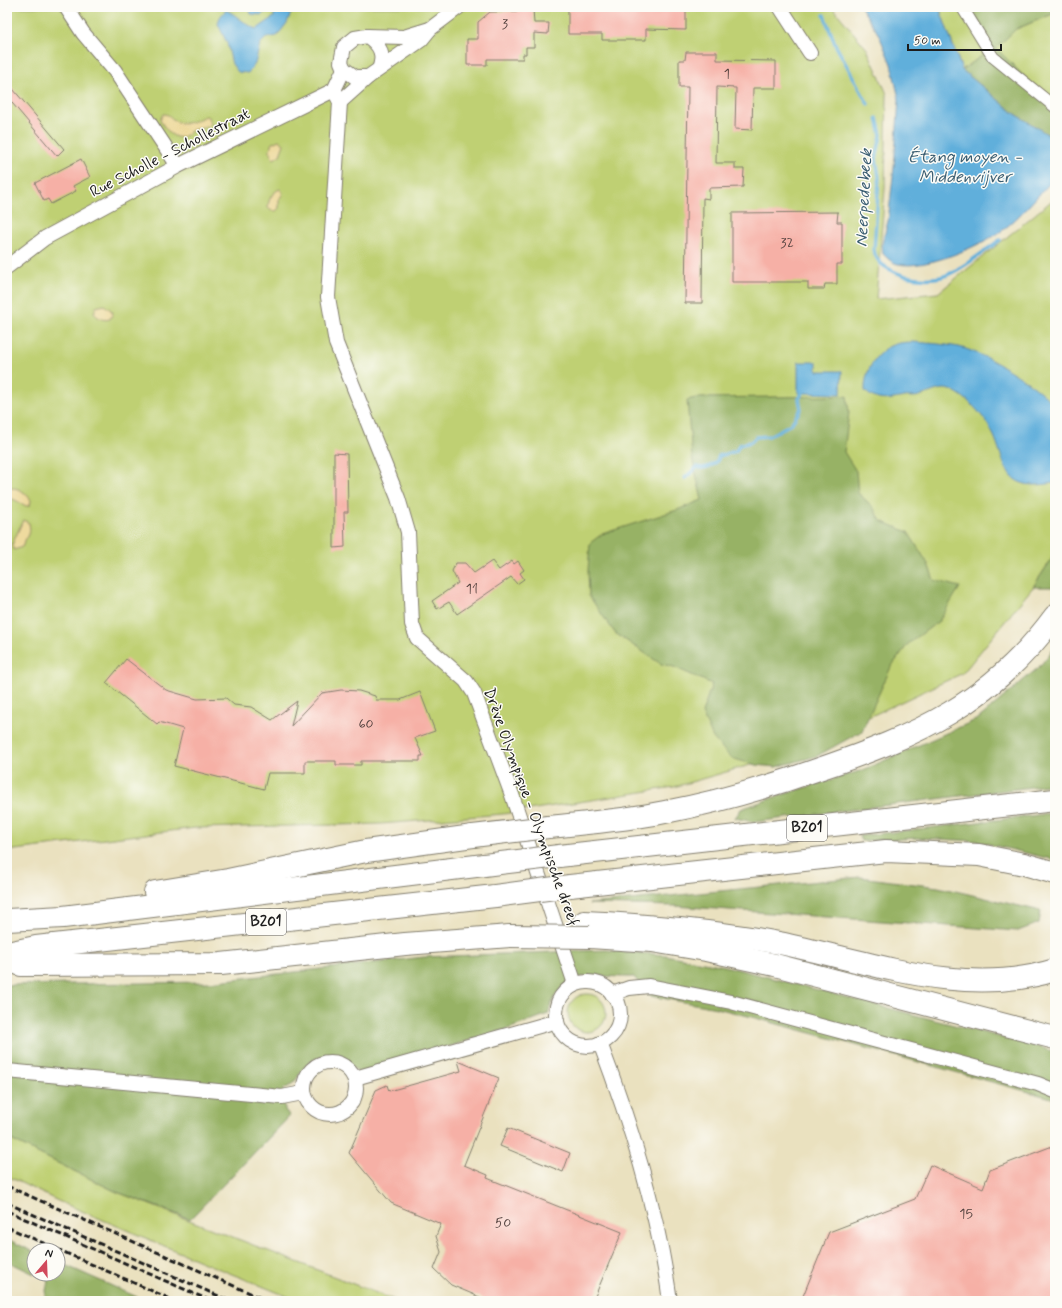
<svg xmlns="http://www.w3.org/2000/svg" width="1062" height="1308" viewBox="0 0 1062 1308" font-family="Mynerve,sans-serif">
  <style>
    .green { fill: #bfd073; stroke: #6e7648 }
    .forest { fill: #97b265; stroke: #5a6740 }
    .sand { fill: #eeda9e; stroke: #857b5d }
    .water { fill: #61afdb; stroke: #3e667c }
    .lines { fill: none; stroke-linecap: round; stroke-linejoin: round }
    .stream { stroke: #61afdb; stroke-width: 3.5 }
    .building { fill: #f6b0a6 }
    .pedestrian-casing { stroke: #837e6e; stroke-width: 13 }
    .minor-casing { stroke: #837e6e; stroke-width: 16 }
    .motorway-casing { stroke: #837e6e; stroke-width: 24 }
    .pedestrian { stroke: #fff; stroke-width: 11 }
    .minor { stroke: #fff; stroke-width: 14 }
    .motorway { stroke: #fff; stroke-width: 22 }
    .rail { stroke: #1c1c1c; stroke-width: 3; stroke-dasharray: 6 3; stroke-linecap: butt }
    .motorway-bridge-casing { stroke: #837e6e; stroke-width: 24; stroke-linecap: butt }
    .motorway-bridge { stroke: #fff; stroke-width: 22 }
    .labels { text-anchor: middle; dominant-baseline: central; stroke-width: 3; stroke-linejoin: round; paint-order: stroke }
    .number-label { font-size: 14px; fill: #52413e }
    .shield { fill: #fdfcf7; stroke: #605f5e; stroke-width: 1 }
    .shield-label { font-size: 15px; font-weight: bold; fill: #1c1c1c }
    .street-label { font-size: 16px; fill: #1c1c1c; stroke: #fdfcf7 }
    .water-label { font-size: 17px; font-style: italic; fill: #3b5e72; stroke: #fdfcf7 }
  </style>
  <rect width="100%" height="100%" fill="#fdfcf7"/>
  <filter id="ink" filterUnits="userSpaceOnUse"><feTurbulence type="fractalNoise" baseFrequency=".025" numOctaves="2"/><feDisplacementMap in="SourceGraphic" scale="8" xChannelSelector="R" yChannelSelector="G"/><feConvolveMatrix kernelMatrix="1 2 1 2 8 2 1 2 1" color-interpolation-filters="sRGB"/></filter>
  <filter id="wash" filterUnits="userSpaceOnUse"><feTurbulence type="fractalNoise" baseFrequency=".012" numOctaves="4" result="noise"/><feDisplacementMap in="SourceGraphic" scale="16" xChannelSelector="R" yChannelSelector="G"/><feGaussianBlur stdDeviation="0.9" result="paint"/><feColorMatrix in="noise" values="0 0 0 0 0 0 0 0 0 0 0 0 0 0 0 0 0 1.4 0 .05"/><feComposite in="paint" operator="in"/></filter>
  <g filter="url(#wash)">
    <rect width="100%" height="100%" fill="#eae1bf"/>
    <g class="green">
      <polygon points="7,7 832,7 867,49 887,94 885,188 876,299 938,293 1055,198 1055,554 1033,587 963,673 792,753 674,787 503,814 381,824 195,828 7,851"/>
      <polygon points="939,7 970,7 985,31 983,55 962,70"/>
      <polygon points="1055,13 1055,102 1028,80 995,47 1016,29"/>
      <circle cx="587" cy="1013" r="19"/>
      <polygon points="7,1138 117,1192 397,1301 299,1301 207,1264 58,1201 7,1176"/>
    </g>
    <g class="forest">
      <polygon points="970,7 1055,7 1055,13 1016,29 996,48 1028,80 1055,102 1055,139 1014,113 962,70 983,55 985,31"/>
      <polygon points="847,396 849,412 844,452 856,471 858,493 873,507 881,521 908,532 928,564 934,580 960,587 939,621 908,644 891,667 862,731 817,756 776,767 756,765 731,758 713,738 702,713 712,684 674,667 661,664 615,633 589,596 588,571 590,543 602,534 677,510 702,500 692,457 687,400 696,398"/>
      <polygon points="1055,554 1055,587 1033,587"/>
      <polygon points="1055,647 1055,784 754,822 735,818 741,809 775,797 863,770 978,719 1039,667"/>
      <polygon points="1055,813 1055,860 976,841 919,838 861,841 859,836"/>
      <polygon points="860,877 938,887 1041,911 1039,923 1018,931 675,906 589,904"/>
      <path d="M 606,950 L 665,955 L 725,966 L 1039,1047 L 1055,1052 L 1055,1099 L 748,1016 L 717,1008 L 650,996 L 634,977 C 592,978 563,964 548,1014 L 508,1029 L 359,1073 C 343,1059 321,1047 304,1068 C 298,1076 294,1086 283,1089 L 285,1110 L 290,1116 L 190,1219 L 117,1192 L 7,1138 L 7,985 L 209,982 L 424,957 Z"/>
      <polygon points="7,1239 34,1252 34,1274 7,1261"/>
      <polygon points="58,1262 146,1301 44,1301 48,1281 35,1274 58,1274"/>
    </g>
    <g class="sand">
      <path d="M 163,114 C 169,114 170,117 174,120 C 184,127 195,121 205,116 L 208,117 L 211,124 C 203,129 201,128 193,130 C 189,132 186,136 182,137 C 173,140 164,127 160,120 Z"/>
      <path d="M 279,140 L 284,144 L 280,155 L 274,159 C 269,155 269,149 272,143 Z"/>
      <path d="M 280,189 L 283,193 L 279,200 L 279,208 L 276,211 L 272,211 L 268,208 C 268,200 272,192 280,189 Z"/>
      <path d="M 104,305 L 111,310 L 113,313 L 110,319 C 103,321 98,318 94,313 L 96,307 Z"/>
      <path d="M 12,488 C 21,488 26,494 31,500 L 30,506 L 26,506 L 13,499 L 7,501 L 7,490 Z"/>
      <polygon points="23,520 29,523 30,530 22,547 14,550 12,545"/>
    </g>
    <g class="water">
      <path d="M 249,7 L 293,8 L 287,23 L 277,36 L 266,38 L 260,44 L 255,64 L 248,73 L 238,72 L 232,64 L 227,43 L 218,24 L 220,17 L 226,10 C 237,15 244,24 257,29 L 274,17 L 274,9 L 270,9 L 261,15 L 251,14 Z"/>
      <path d="M 861,7 L 939,7 L 962,70 L 1014,113 L 1055,139 L 1055,178 C 1040,193 1019,218 1003,230 C 980,246 926,270 898,264 C 892,263 887,258 883,254 L 882,244 L 888,221 L 894,167 L 899,99 L 891,64 L 879,35 Z"/>
      <path d="M 913,342 C 928,343 944,344 959,347 C 985,353 1038,385 1055,406 L 1055,483 C 1044,484 1033,487 1022,483 C 1003,477 1001,449 993,434 C 986,419 972,402 957,393 C 942,384 933,393 919,396 C 914,398 909,396 904,397 C 889,400 877,403 865,391 C 864,376 872,358 885,349 C 893,343 904,342 913,342 Z"/>
      <polygon points="798,362 817,362 817,371 842,371 841,394 798,393"/>
    </g>
    <g class="lines">
      <g class="stream">
        <polyline points="824,15 836,46 868,104"/>
        <path d="M 877,118 L 881,135 L 876,159 L 879,177 L 874,250 C 876,262 883,266 893,271 C 906,278 926,280 941,277 C 956,274 987,249 1000,240"/>
        <path d="M 685,478 L 697,467 C 705,470 717,465 719,456 L 736,451 L 739,445 L 751,442 L 756,437 L 769,436 L 791,424 L 801,409 L 799,399 L 802,393"/>
      </g>
    </g>
    <g id="blocks">
      <g class="building">
        <polygon points="568,7 686,7 686,30 646,29 646,40 602,40 602,34 568,34"/>
        <polygon points="520,9 533,9 534,23 549,23 548,34 534,33 534,47 526,47 526,54 523,54 523,59 487,59 487,65 467,65 467,39 478,39 478,22 490,12 520,11"/>
        <polygon points="686,52 717,52 717,60 776,61 776,88 753,88 752,130 735,129 736,88 717,87 716,163 735,163 735,169 744,169 743,187 709,188 709,199 703,198 702,303 685,303 688,87 679,87 679,60 685,60"/>
        <polygon points="7,82 64,149 57,156 7,97"/>
        <polygon points="81,159 90,177 73,186 76,191 51,204 48,199 44,201 35,183"/>
        <polygon points="838,212 837,222 842,222 842,264 837,264 837,284 825,284 824,289 808,289 808,282 732,282 732,213"/>
        <polygon points="334,453 347,454 348,512 344,512 345,547 334,548"/>
        <polygon points="492,561 499,570 512,561 514,564 518,561 524,570 520,573 524,579 517,584 511,577 457,614 449,602 437,609 432,601 458,583 452,571 456,563 465,563 474,573"/>
        <polygon points="126,659 166,690 197,699 226,698 234,705 251,707 272,720 297,701 291,726 322,693 341,690 359,691 375,696 376,700 400,700 420,692 435,731 415,738 423,756 420,756 420,761 361,761 361,765 336,765 336,761 305,761 305,773 268,773 264,789 174,766 183,729 159,722 157,724 106,683"/>
        <polygon points="458,1061 499,1078 464,1165 488,1175 487,1178 622,1232 593,1301 489,1301 451,1285 434,1269 441,1252 436,1236 441,1224 391,1203 349,1153 376,1090 387,1085 389,1091 461,1071"/>
        <polygon points="508,1128 570,1153 563,1172 500,1146"/>
        <polygon points="1055,1145 1055,1301 801,1301 829,1232 915,1199 930,1165 983,1188 990,1170"/>
      </g>
    </g>
  </g>
  <g filter="url(#ink)">
    <use href="#blocks" fill-opacity="0" stroke="#837e6e" stroke-width="1"/>
    <g class="lines">
      <g class="pedestrian-casing">
        <polyline id="pedestrian" points="962,7 993,57 1055,107"/>
      </g>
      <g class="minor-casing">
        <g id="minor">
          <polyline points="66,7 83,33 115,71 178,166"/>
          <polyline points="780,7 810,53"/>
          <polyline points="367,36 404,37 430,29"/>
          <path d="M 379,69 C 385,54 380,45 367,36 L 355,38 L 344,47 L 341,62 L 344,69 L 355,77 L 368,77 L 421,40 L 430,29 L 459,7"/>
          <polyline points="334,90 340,102 328,297 336,343 398,498 408,532 412,624 417,638 466,681 474,693 512,795 575,984"/>
          <polyline points="340,102 368,77"/>
          <polyline points="7,267 45,238 178,166 334,90 344,69"/>
          <circle cx="588" cy="1014" r="32"/>
          <polyline points="612,994 629,988 649,986 731,1002 1038,1084 1055,1091"/>
          <path d="M 600,1043 C 632,1127 658,1212 670,1301"/>
          <circle cx="330" cy="1088" r="26"/>
          <polyline points="7,1071 282,1097 303,1093"/>
          <polyline points="355,1078 557,1021"/>
        </g>
      </g>
      <g class="motorway-casing">
        <g id="motorway">
          <path d="M 548,827 C 587,823 627,820 665,812 C 717,802 769,787 819,769 C 917,736 991,703 1055,616"/>
          <polyline points="559,856 1055,800"/>
          <polyline points="570,886 886,851 979,855 1024,864 1055,873"/>
          <polyline points="155,892 228,880 366,851 473,836"/>
          <polyline points="7,920 63,917 484,865"/>
          <path d="M 584,922 C 649,925 715,931 779,943 C 869,961 963,999 1055,970"/>
          <polyline points="590,937 652,941 706,950 775,965 1055,1038"/>
          <polyline points="7,953 36,947 495,896"/>
          <polyline points="7,959 21,965 221,964 405,944 510,936"/>
        </g>
      </g>
      <use href="#pedestrian" class="pedestrian"/>
      <use href="#minor" class="minor"/>
      <use href="#motorway" class="motorway"/>
      <g class="rail">
        <polyline points="7,1186 268,1301"/>
        <polyline points="7,1203 230,1301"/>
        <polyline points="7,1211 211,1301"/>
        <polyline points="7,1227 175,1301"/>
      </g>
      <g class="motorway-bridge-casing">
        <g id="motorway-bridge">
          <polyline points="473,836 548,827"/>
          <polyline points="484,865 559,856"/>
          <polyline points="495,896 570,886"/>
          <polyline points="510,936 590,937"/>
        </g>
      </g>
      <use href="#motorway-bridge" class="motorway-bridge"/>
    </g>
  </g>
  <g class="labels">
    <g class="number-label">
      <text x="505" y="24">3</text>
      <text x="727" y="74">1</text>
      <text x="787" y="243">32</text>
      <text x="472" y="589">11</text>
      <text x="366" y="724">60</text>
      <text x="966" y="1214">15</text>
      <text x="503" y="1223">50</text>
    </g>
    <g class="shield">
      <rect x="787" y="815" width="40" height="26" rx="3"/>
      <rect x="246" y="909" width="40" height="26" rx="3"/>
    </g>
    <g class="shield-label">
      <text x="807" y="828">B201</text>
      <text x="266" y="922">B201</text>
    </g>
    <g class="street-label">
      <text transform="translate(170 153) rotate(-27)">Rue Scholle - Schollestraat</text>
      <text transform="translate(531 807) rotate(70)">Drève Olympique - Olympische dreef</text>
    </g>
    <g class="water-label">
      <text x="965" y="157">Étang moyen -<tspan x="965" dy="20">Middenvijver</tspan></text>
      <text transform="translate(864 198) rotate(-87)">Neerpedebeek</text>
    </g>
  </g>
  <rect width="1062" height="1308" fill="none" stroke="#fdfcf7" stroke-width="24"/>
  <g transform="translate(46 1262) rotate(19)"><circle r="19" fill="#fdfcf7" stroke="#a3a29f"/>
  <path d="M0-3L7 15L0 10L-7 15Z" fill="#d1495b"/>
  <text y="-6" font-size="11" font-weight="bold" text-anchor="middle" fill="#1c1c1c">N</text>
  </g>
  <path d="M908 44v6h93v-6" fill="none" stroke="#1c1c1c" stroke-width="2"/>
  <text x="914" y="44" font-size="12" fill="#1c1c1c" stroke="#fdfcf7" stroke-width="3" paint-order="stroke">50 m</text>
</svg>
